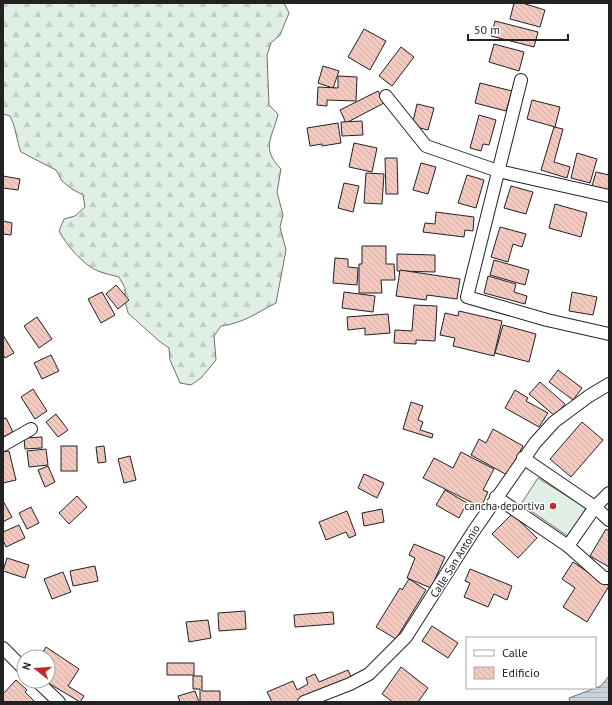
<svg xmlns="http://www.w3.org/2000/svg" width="612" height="705" viewBox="0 0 612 705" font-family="'PT Sans',sans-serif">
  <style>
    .forest { fill: url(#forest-firs); stroke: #6f6f6f }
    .pitch { fill: #e0efe3; stroke: #6f6f6f }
    .water { fill: url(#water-rules); stroke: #6f6f6f }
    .building { fill: url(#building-back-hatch); stroke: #222 }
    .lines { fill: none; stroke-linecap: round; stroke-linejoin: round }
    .minor-casing { stroke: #222; stroke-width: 14 }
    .minor { stroke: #fff; stroke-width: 12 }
    .poi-dot { fill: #c62828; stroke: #fff; stroke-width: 1.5 }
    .labels { text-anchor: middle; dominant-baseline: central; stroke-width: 3; stroke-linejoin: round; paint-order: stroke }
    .poi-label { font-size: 11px; fill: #222; stroke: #fff; text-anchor: end }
    .street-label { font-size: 11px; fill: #222; stroke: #fff }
  </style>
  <defs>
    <pattern id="forest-firs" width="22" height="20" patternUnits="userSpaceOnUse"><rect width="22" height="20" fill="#e0efe3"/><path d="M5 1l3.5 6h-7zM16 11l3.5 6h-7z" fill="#c0cdc2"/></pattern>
    <pattern id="water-rules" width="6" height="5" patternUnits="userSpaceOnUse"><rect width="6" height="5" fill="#c7d3dd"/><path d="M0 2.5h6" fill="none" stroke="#abb5bd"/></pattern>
    <pattern id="building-back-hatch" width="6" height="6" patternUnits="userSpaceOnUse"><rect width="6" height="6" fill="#f3c9c0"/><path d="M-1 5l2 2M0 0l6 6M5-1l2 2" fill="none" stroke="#d0aca5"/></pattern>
  </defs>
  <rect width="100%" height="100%" fill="#fff"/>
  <path class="forest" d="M 3,3 L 284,3 L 289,13 L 280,35 L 271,43 L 267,55 L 269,105 L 278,114 C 273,137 260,148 281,169 L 277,192 L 283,215 L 280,227 L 286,250 L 276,303 C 256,313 244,323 221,326 L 214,336 L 216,360 L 201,378 L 191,385 L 180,383 L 170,360 L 169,348 L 159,341 L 128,313 L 125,301 L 125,288 L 119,277 C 112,275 105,274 98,271 C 83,265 66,244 59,231 L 64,219 L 75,216 L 85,207 L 83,195 L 72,189 L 62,181 L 56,170 L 21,152 C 16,139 16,127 10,116 L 3,114 Z"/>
  <polygon class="pitch" points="538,478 586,508 569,537 521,504"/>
  <polygon class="water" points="609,676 609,702 570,702 569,698 601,686"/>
  <g class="building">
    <polygon points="514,3 522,3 545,10 540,27 510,19"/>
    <polygon points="495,21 538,32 534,47 491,36"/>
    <polygon points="364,29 386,41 370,70 348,57"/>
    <polygon points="494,44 524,52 519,71 489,62"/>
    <polygon points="401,47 414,57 392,86 379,76"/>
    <polygon points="323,66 339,71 333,88 318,83"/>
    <polygon points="338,76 357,77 356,101 327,100 327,106 317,105 318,87 338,88"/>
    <polygon points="480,83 512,91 506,111 475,103"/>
    <polygon points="378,91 384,103 346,123 340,110"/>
    <polygon points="532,100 560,107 555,127 527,119"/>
    <polygon points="417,104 434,108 428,130 412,126"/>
    <polygon points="479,115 496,120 489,145 483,144 481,151 470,148"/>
    <polygon points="362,121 363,135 342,136 341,122"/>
    <polygon points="338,123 341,143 322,146 322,144 310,146 307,128"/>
    <polygon points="554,127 563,129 554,162 570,167 567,178 541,170"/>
    <polygon points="354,143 377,148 372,172 349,167"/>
    <polygon points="577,153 597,159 590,183 571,178"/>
    <polygon points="385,158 397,158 398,194 386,194"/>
    <polygon points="421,163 436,167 428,194 413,190"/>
    <polygon points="596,172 609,175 609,190 592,186"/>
    <polygon points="366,173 384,174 382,204 364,203"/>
    <polygon points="467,175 484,180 476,208 458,203"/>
    <polygon points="3,176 20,179 18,190 3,188"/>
    <polygon points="344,183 359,186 353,212 338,208"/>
    <polygon points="511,186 533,192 526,214 504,208"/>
    <polygon points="555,204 587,213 581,237 549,228"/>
    <polygon points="436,212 474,217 473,231 465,230 464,237 423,232 425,223 435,224"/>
    <polygon points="3,221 12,223 11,235 3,234"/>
    <polygon points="500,227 526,234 522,247 513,244 508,262 491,257"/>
    <polygon points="362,246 386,246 386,264 394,264 395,280 381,280 382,293 359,293 359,264 362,264"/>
    <polygon points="397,254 435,255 435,272 397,271"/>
    <polygon points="335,258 348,259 348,267 358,268 357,285 333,283"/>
    <polygon points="494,260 529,270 525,285 490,275"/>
    <polygon points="400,270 460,279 457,299 427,295 426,300 396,296"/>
    <polygon points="488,276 516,284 514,292 527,296 525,304 484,293"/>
    <polygon points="116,285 129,300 118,309 106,294"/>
    <polygon points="102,292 115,315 101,323 88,299"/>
    <polygon points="344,292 375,296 373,312 342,308"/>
    <polygon points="572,292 597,297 593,315 569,311"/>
    <polygon points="414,305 437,306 435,341 416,340 416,344 394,343 395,330 412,331"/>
    <polygon points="459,311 502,321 494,356 453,346 455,338 440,335 445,313 458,316"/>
    <polygon points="388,314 390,333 365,335 365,328 348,330 347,317"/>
    <polygon points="37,317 52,339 39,348 24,326"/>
    <polygon points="503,325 536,334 529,362 495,353"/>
    <polygon points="3,335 14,353 5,358 3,354"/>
    <polygon points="51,355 59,371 42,379 34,363"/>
    <polygon points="558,370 582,388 573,400 549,382"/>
    <polygon points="540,382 565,404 555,416 529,394"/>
    <polygon points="33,389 47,411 35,419 21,397"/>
    <polygon points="515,390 528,398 526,401 548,413 539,427 505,408"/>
    <polygon points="411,402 423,406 418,420 423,422 420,430 433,434 432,438 403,429"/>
    <polygon points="56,414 68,430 58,437 46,422"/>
    <polygon points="6,418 13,432 3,437 3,419"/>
    <polygon points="582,422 603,440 571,477 550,459"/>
    <polygon points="493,429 523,446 507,475 471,455 479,439 486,443"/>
    <polygon points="42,437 42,448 25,449 24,438"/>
    <rect x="61" y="446" width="16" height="25"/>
    <polygon points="104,446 106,462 98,463 96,447"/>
    <polygon points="46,449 48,465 29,467 27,451"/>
    <polygon points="9,451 16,480 3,483 3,452"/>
    <polygon points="461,452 494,469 483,490 488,492 481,507 423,478 434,458 453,468"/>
    <polygon points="130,456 136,480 124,483 118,459"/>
    <polygon points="48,466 55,482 45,487 38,470"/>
    <polygon points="364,474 384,483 377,498 358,488"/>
    <polygon points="445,490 467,503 459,518 436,505"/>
    <polygon points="77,496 87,507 69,524 59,513"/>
    <polygon points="3,501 12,517 3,522"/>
    <polygon points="31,507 39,523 27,529 19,513"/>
    <polygon points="382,509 384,522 364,526 362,513"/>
    <polygon points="347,511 356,535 349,538 346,532 326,540 319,522"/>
    <polygon points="512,514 537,538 518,558 492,534"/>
    <polygon points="19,525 25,538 6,547 3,540 3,532"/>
    <polygon points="606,529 609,531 609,567 590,556"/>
    <polygon points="414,544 445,557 431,588 407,578 415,558 409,555"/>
    <polygon points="7,558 29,565 25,578 3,571"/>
    <polygon points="573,562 609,586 587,622 563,607 575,588 562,579"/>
    <polygon points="95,566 98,581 73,586 70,571"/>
    <polygon points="470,569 512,586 507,600 494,594 488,607 464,597 470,583 465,581"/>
    <polygon points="63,572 71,592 52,599 44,579"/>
    <polygon points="409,579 426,590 396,639 376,627 400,588 402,590"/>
    <polygon points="245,611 246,629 219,631 218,613"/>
    <polygon points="333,612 334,624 295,627 294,615"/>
    <polygon points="208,620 211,638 189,642 186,622"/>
    <polygon points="432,626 458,643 448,658 422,641"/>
    <polygon points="46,647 79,669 68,686 84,696 80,702 45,681 48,681 48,657 40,657"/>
    <polygon points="167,663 194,663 194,676 202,676 202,691 220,691 220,702 200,702 200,689 193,689 193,675 167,675"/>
    <polygon points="401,667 428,688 418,702 393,702 382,694"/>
    <polygon points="348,670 352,679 299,702 272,702 267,692 293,681 297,690 308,684 306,678 315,674 319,682"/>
    <polygon points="16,680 27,690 25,692 35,702 3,702 3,694"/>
    <polygon points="195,691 199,702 180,702 178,696"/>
  </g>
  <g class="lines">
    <g class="minor-casing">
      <g id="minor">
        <polyline points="521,80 467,297 547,320 609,334"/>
        <polyline points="386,96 426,146 498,171 609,196"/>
        <polyline points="3,445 31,429"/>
        <polyline points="523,458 595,507 609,520"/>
        <polyline points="496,497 568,546 595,507 609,493"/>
        <polyline points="568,546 604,578 609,578"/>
        <polyline points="3,648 24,669"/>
        <polyline points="37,681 59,702"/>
        <polyline points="304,702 350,684 369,674 406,637 473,532 535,443 554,422 589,396 609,384"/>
      </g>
    </g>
    <use href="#minor" class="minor"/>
  </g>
  <circle class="poi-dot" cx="553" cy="506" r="4"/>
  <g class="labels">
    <g class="poi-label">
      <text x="545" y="506">cancha deportiva</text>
    </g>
    <g class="street-label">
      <text transform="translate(455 561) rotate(-58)">Calle San Antonio</text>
    </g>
  </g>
  <rect width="612" height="705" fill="none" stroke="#222222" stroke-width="8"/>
  <rect x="466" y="637" width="130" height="52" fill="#ffffff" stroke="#a7a7a7"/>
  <rect x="474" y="650" width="20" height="6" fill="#ffffff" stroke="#a7a7a7"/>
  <text x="502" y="657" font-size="12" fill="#222222">Calle</text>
  <rect x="474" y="667" width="20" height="12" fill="url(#building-back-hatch)" stroke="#a7a7a7"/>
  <text x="502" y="677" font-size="12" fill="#222222">Edificio</text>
  <g transform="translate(36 669) rotate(287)"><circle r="19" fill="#ffffff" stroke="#a7a7a7"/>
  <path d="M0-3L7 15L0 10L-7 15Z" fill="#c62828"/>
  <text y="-6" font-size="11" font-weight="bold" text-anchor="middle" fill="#222222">N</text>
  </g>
  <path d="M468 34v6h100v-6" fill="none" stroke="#222222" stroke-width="2"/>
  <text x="474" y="34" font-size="12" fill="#222222" stroke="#ffffff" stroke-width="3" paint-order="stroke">50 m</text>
</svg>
